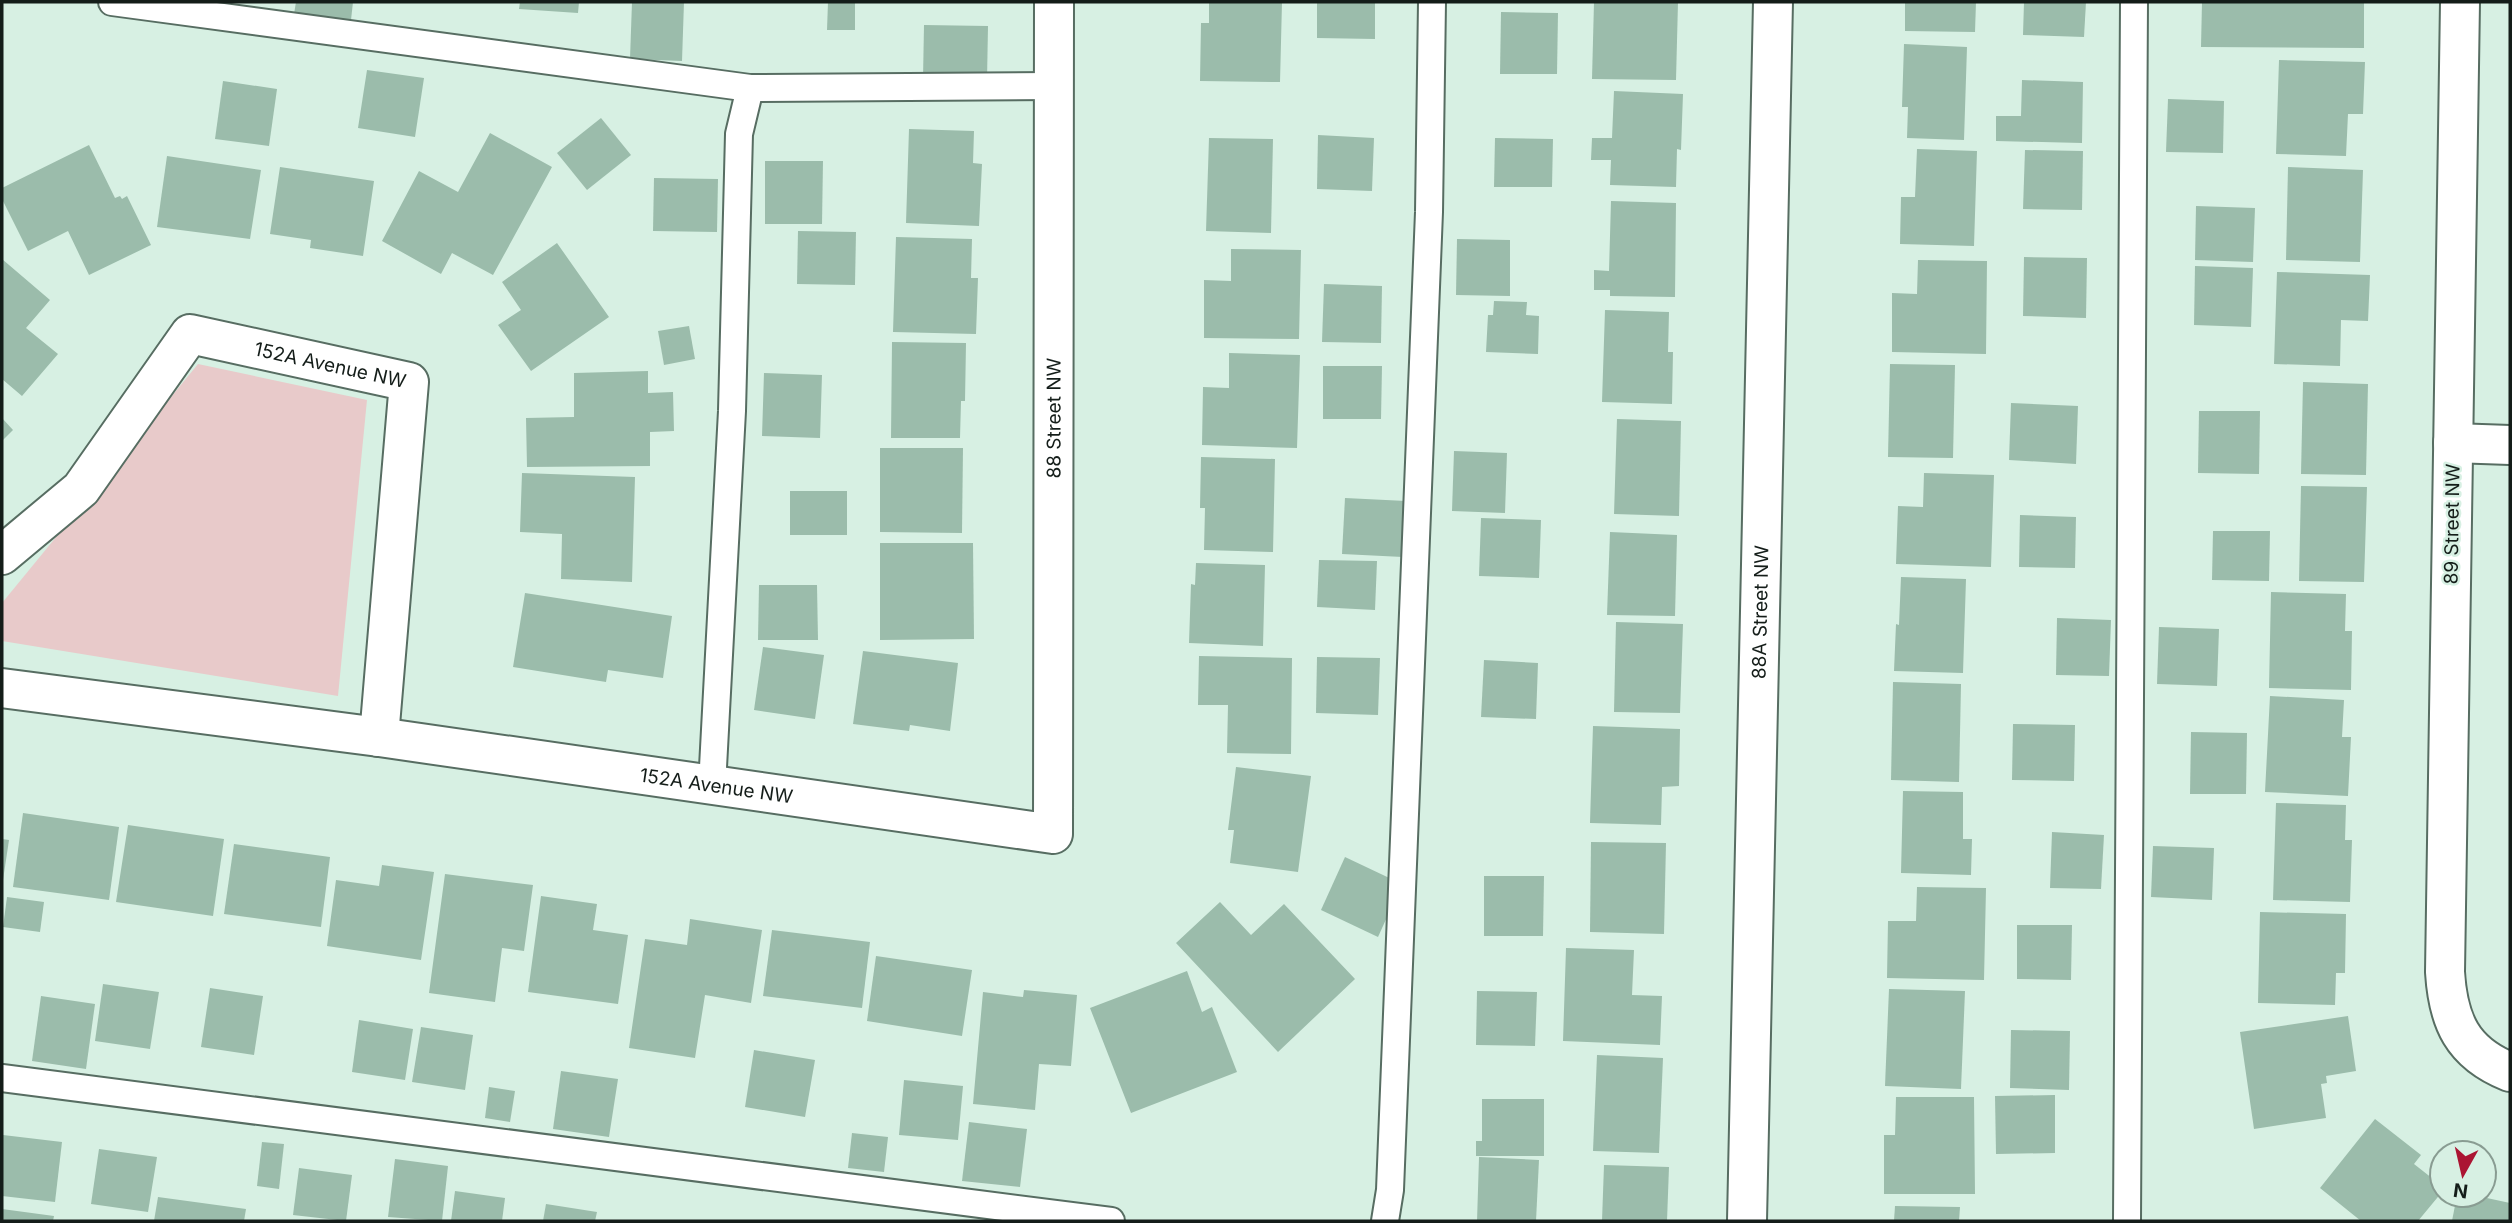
<svg xmlns="http://www.w3.org/2000/svg" width="2512" height="1223" viewBox="0 0 2512 1223" font-family="Inter,sans-serif">
  <style>
    .green { fill: #e8caca }
    .building { fill: #9bbcab }
    .lines { fill: none; stroke-linecap: round; stroke-linejoin: round }
    .service-casing { stroke: #576d62; stroke-width: 30 }
    .minor-casing { stroke: #576d62; stroke-width: 42 }
    .service { stroke: #fff; stroke-width: 26 }
    .minor { stroke: #fff; stroke-width: 38 }
    .labels { text-anchor: middle; dominant-baseline: central; stroke-width: 5; stroke-linejoin: round; paint-order: stroke }
    .street-label { font-size: 19px; fill: #141d19; stroke: #d7f0e3 }
  </style>
  <rect width="100%" height="100%" fill="#d7f0e3"/>
  <polygon class="green" points="198,364 367,400 338,696 2,641 2,603"/>
  <g class="building">
    <polygon points="296,2 353,2 351,20 294,14"/>
    <polygon points="520,2 579,2 578,13 519,9"/>
    <polygon points="632,2 684,2 682,61 630,59"/>
    <polygon points="828,2 855,2 855,30 827,30"/>
    <polygon points="1209,2 1282,2 1280,82 1200,81 1201,23 1209,23"/>
    <polygon points="1317,2 1375,2 1375,39 1317,38"/>
    <polygon points="1594,2 1678,2 1676,80 1592,79"/>
    <polygon points="1905,2 1976,2 1975,32 1905,31"/>
    <polygon points="2024,2 2086,2 2084,37 2023,35"/>
    <polygon points="2202,2 2364,2 2364,48 2201,47"/>
    <polygon points="1501,12 1558,13 1557,74 1500,74"/>
    <polygon points="924,25 988,26 987,80 923,79"/>
    <polygon points="1904,44 1967,47 1964,140 1907,138 1908,107 1902,107"/>
    <polygon points="2279,60 2365,62 2363,114 2348,114 2346,156 2276,154"/>
    <polygon points="367,70 424,78 415,137 358,128"/>
    <polygon points="2022,80 2083,82 2082,143 1996,141 1996,116 2021,116"/>
    <polygon points="223,81 277,89 269,146 215,139"/>
    <polygon points="1614,91 1683,94 1681,150 1677,149 1676,187 1610,185 1611,160 1591,160 1592,138 1612,138"/>
    <polygon points="2168,99 2224,101 2223,153 2166,152"/>
    <polygon points="601,118 631,155 587,190 557,153"/>
    <polygon points="909,129 974,131 973,163 982,164 979,226 906,223"/>
    <polygon points="490,133 552,167 493,275 452,253 441,274 382,241 419,171 458,192"/>
    <polygon points="1318,135 1374,138 1372,191 1317,189"/>
    <polygon points="1209,138 1273,139 1271,233 1206,231"/>
    <polygon points="1495,138 1553,139 1552,187 1494,187"/>
    <polygon points="89,145 115,198 120,196 122,199 127,196 151,245 89,275 68,231 28,251 2,199 2,188"/>
    <polygon points="1917,149 1977,151 1974,246 1900,244 1901,197 1915,197"/>
    <polygon points="2025,150 2083,151 2082,210 2023,209"/>
    <polygon points="167,156 261,170 250,239 157,227"/>
    <polygon points="765,161 823,161 822,224 765,224"/>
    <polygon points="280,167 374,181 363,256 310,248 311,240 270,234"/>
    <polygon points="2288,167 2363,170 2360,262 2286,260"/>
    <polygon points="654,178 718,179 717,232 653,231"/>
    <polygon points="1611,201 1676,203 1675,297 1610,296 1610,290 1594,290 1594,270 1609,271"/>
    <polygon points="2196,206 2255,208 2253,262 2195,260"/>
    <polygon points="798,231 856,232 855,285 797,284"/>
    <polygon points="896,237 972,239 971,278 978,278 976,334 893,332"/>
    <polygon points="1457,239 1510,240 1510,296 1456,295"/>
    <polygon points="557,243 609,317 531,371 498,325 521,310 502,282"/>
    <polygon points="1231,249 1301,250 1299,339 1204,338 1204,280 1231,281"/>
    <polygon points="2024,257 2087,258 2086,318 2023,316"/>
    <polygon points="2,259 50,300 26,328 58,354 22,396 2,379"/>
    <polygon points="1918,260 1987,261 1986,354 1892,352 1892,293 1917,294"/>
    <polygon points="2195,266 2253,268 2251,327 2194,325"/>
    <polygon points="2277,272 2370,275 2368,321 2341,320 2340,366 2274,364"/>
    <polygon points="1324,284 1382,286 1381,343 1322,342"/>
    <polygon points="1494,301 1527,302 1526,315 1539,316 1538,354 1486,352 1488,315 1493,315"/>
    <polygon points="1605,310 1669,312 1668,352 1673,352 1672,404 1602,402"/>
    <polygon points="689,326 695,359 664,365 658,331"/>
    <polygon points="892,342 966,343 965,401 961,401 960,438 891,438"/>
    <polygon points="1229,353 1300,355 1297,448 1202,445 1203,387 1229,388"/>
    <polygon points="1890,364 1955,365 1953,458 1888,457"/>
    <polygon points="1323,366 1382,366 1381,419 1323,419"/>
    <polygon points="648,371 648,393 673,392 674,431 650,432 650,466 527,467 526,418 574,417 574,373"/>
    <polygon points="764,373 822,375 820,438 762,436"/>
    <polygon points="2303,382 2368,384 2366,475 2301,474"/>
    <polygon points="2011,403 2078,406 2076,464 2009,460"/>
    <polygon points="2199,411 2260,411 2259,474 2198,473"/>
    <polygon points="2,418 13,430 2,441"/>
    <polygon points="1617,419 1681,421 1679,516 1614,514"/>
    <polygon points="880,448 963,448 962,533 880,532"/>
    <polygon points="1454,451 1507,453 1505,513 1452,511"/>
    <polygon points="1201,457 1275,459 1273,552 1204,550 1205,508 1200,508"/>
    <polygon points="522,473 635,477 632,582 561,579 562,534 520,532"/>
    <polygon points="1924,473 1994,475 1991,567 1896,564 1898,506 1923,507"/>
    <polygon points="2301,486 2367,487 2364,582 2299,581"/>
    <rect x="790" y="491" width="57" height="44"/>
    <polygon points="1345,498 1406,501 1403,557 1342,554"/>
    <polygon points="2020,515 2076,517 2075,568 2019,567"/>
    <polygon points="1481,518 1541,520 1539,578 1479,576"/>
    <polygon points="2213,531 2270,531 2269,581 2212,580"/>
    <polygon points="1610,532 1677,535 1675,616 1607,615"/>
    <polygon points="880,543 973,543 974,639 880,640"/>
    <polygon points="1319,560 1377,561 1375,610 1317,607"/>
    <polygon points="1196,563 1265,565 1263,646 1189,643 1191,584 1195,585"/>
    <polygon points="1901,577 1966,579 1963,673 1894,671 1896,624 1899,625"/>
    <polygon points="759,585 817,585 818,640 758,640"/>
    <polygon points="2271,592 2346,594 2345,631 2352,631 2351,690 2269,688"/>
    <polygon points="525,593 672,616 663,678 608,670 606,682 513,667"/>
    <polygon points="2057,618 2111,620 2109,676 2056,675"/>
    <polygon points="1616,622 1683,624 1680,713 1614,712"/>
    <polygon points="2159,627 2219,629 2217,686 2157,684"/>
    <polygon points="763,647 824,655 815,719 754,710"/>
    <polygon points="863,651 958,663 950,731 910,725 909,731 853,724"/>
    <polygon points="1199,656 1292,658 1291,754 1227,753 1228,705 1198,705"/>
    <polygon points="1317,657 1380,658 1378,715 1316,713"/>
    <polygon points="1484,660 1538,663 1536,719 1481,717"/>
    <polygon points="1893,682 1961,684 1959,782 1891,780"/>
    <polygon points="2270,696 2344,700 2342,737 2351,737 2348,796 2265,792"/>
    <polygon points="2013,724 2075,725 2074,781 2012,780"/>
    <polygon points="1593,726 1680,729 1679,786 1662,787 1661,825 1590,823"/>
    <polygon points="2191,732 2247,733 2246,794 2190,794"/>
    <polygon points="1236,767 1311,776 1298,872 1230,863 1234,830 1228,830"/>
    <polygon points="1903,791 1963,792 1963,839 1972,839 1971,875 1901,873"/>
    <polygon points="2276,803 2346,805 2345,840 2352,840 2350,902 2273,900"/>
    <polygon points="23,813 119,827 109,900 13,887"/>
    <polygon points="128,825 224,839 213,916 116,902"/>
    <polygon points="2052,832 2104,835 2101,889 2050,888"/>
    <polygon points="2,839 9,840 3,880 2,880"/>
    <polygon points="1591,842 1666,843 1664,934 1590,932"/>
    <polygon points="234,844 330,857 321,927 224,914"/>
    <polygon points="2153,846 2214,848 2212,900 2151,897"/>
    <polygon points="1345,857 1402,884 1378,937 1321,910"/>
    <polygon points="382,865 434,872 421,960 327,946 336,880 379,886"/>
    <polygon points="445,874 533,885 524,951 502,948 495,1002 429,993"/>
    <polygon points="1484,876 1544,876 1543,936 1484,936"/>
    <polygon points="1917,887 1986,888 1984,980 1887,978 1888,921 1916,921"/>
    <polygon points="541,896 597,904 593,930 628,935 618,1004 528,992"/>
    <polygon points="7,897 44,902 40,932 3,927"/>
    <polygon points="1220,902 1251,935 1284,904 1355,979 1278,1052 1176,943"/>
    <polygon points="2260,912 2346,914 2345,973 2336,973 2335,1005 2258,1003"/>
    <polygon points="690,919 762,930 751,1003 705,995 695,1058 629,1048 645,939 687,945"/>
    <polygon points="2017,925 2072,925 2071,980 2017,979"/>
    <polygon points="772,930 870,942 862,1008 763,996"/>
    <polygon points="1566,948 1634,950 1632,995 1662,996 1660,1045 1563,1041"/>
    <polygon points="876,956 972,970 962,1036 867,1021"/>
    <polygon points="1187,971 1202,1012 1212,1007 1237,1072 1131,1113 1090,1008"/>
    <polygon points="103,984 159,992 150,1049 95,1041"/>
    <polygon points="210,988 263,996 254,1055 201,1047"/>
    <polygon points="1889,989 1965,991 1961,1089 1885,1086"/>
    <polygon points="1024,990 1077,995 1071,1066 1039,1064 1035,1110 973,1104 983,992 1023,997"/>
    <polygon points="1477,991 1537,992 1535,1046 1476,1045"/>
    <polygon points="41,996 95,1004 86,1069 32,1061"/>
    <polygon points="2348,1016 2356,1071 2326,1076 2327,1083 2321,1084 2326,1118 2254,1129 2240,1032"/>
    <polygon points="359,1020 413,1029 405,1080 352,1072"/>
    <polygon points="421,1027 473,1035 465,1090 412,1082"/>
    <polygon points="2011,1030 2070,1031 2069,1090 2010,1088"/>
    <polygon points="754,1050 815,1060 805,1117 745,1107"/>
    <polygon points="1597,1055 1663,1058 1659,1153 1593,1151"/>
    <polygon points="561,1071 618,1079 609,1137 553,1129"/>
    <polygon points="904,1080 963,1086 958,1140 899,1135"/>
    <polygon points="489,1087 515,1091 510,1122 485,1118"/>
    <polygon points="2055,1095 2055,1153 1996,1154 1995,1096"/>
    <polygon points="1896,1097 1974,1097 1975,1194 1884,1194 1884,1135 1895,1135"/>
    <polygon points="1482,1099 1544,1099 1544,1156 1476,1156 1476,1141 1482,1141"/>
    <polygon points="2375,1119 2421,1155 2414,1164 2442,1186 2442,1192 2418,1221 2361,1221 2320,1188"/>
    <polygon points="969,1122 1027,1129 1020,1187 962,1181"/>
    <polygon points="852,1133 888,1137 884,1172 848,1168"/>
    <polygon points="3,1135 62,1142 55,1202 2,1196"/>
    <polygon points="262,1142 284,1144 279,1189 257,1186"/>
    <polygon points="99,1149 157,1157 148,1212 91,1204"/>
    <polygon points="1479,1157 1539,1160 1536,1221 1477,1221"/>
    <polygon points="395,1159 448,1166 442,1221 388,1217"/>
    <polygon points="1604,1165 1669,1167 1667,1221 1602,1221"/>
    <polygon points="299,1168 352,1175 346,1221 293,1215"/>
    <polygon points="455,1191 505,1198 502,1221 451,1221"/>
    <polygon points="2457,1195 2473,1195 2510,1203 2510,1221 2452,1221"/>
    <polygon points="158,1197 246,1209 244,1221 154,1221"/>
    <polygon points="546,1204 597,1212 595,1221 543,1221"/>
    <polygon points="1895,1206 1960,1207 1959,1221 1894,1221"/>
    <polygon points="2,1209 54,1216 53,1221 2,1221"/>
  </g>
  <g class="lines">
    <g class="service-casing">
      <g id="service">
        <polyline points="112,2 750,88 1053,86"/>
        <polyline points="712,786 732,411 739,134 750,88"/>
        <polyline points="2,1078 1111,1221"/>
        <polyline points="1385,1221 1390,1190 1429,212 1432,2"/>
        <polyline points="2127,1221 2134,2"/>
      </g>
    </g>
    <g class="minor-casing">
      <g id="minor">
        <path d="M 2460,2 L 2445,972 C 2448,1021 2462,1053 2510,1072"/>
        <polyline points="2453,443 2510,445"/>
        <path id="s1" d="M 2,555 L 81,489 L 190,334 L 409,382 L 379,737"/>
        <path id="s2" d="M 2,688 L 379,737 L 1053,834 L 1054,2"/>
        <path id="s3" d="M 1747,1221 L 1773,2"/>
      </g>
    </g>
    <use href="#service" class="service"/>
    <use href="#minor" class="minor"/>
  </g>
  <g class="labels">
    <g class="street-label">
      <text stroke="none"><textPath href="#s1" startOffset="436">152A Avenue NW</textPath></text>
      <text stroke="none"><textPath href="#s2" startOffset="1477">88 Street NW</textPath></text>
      <text transform="translate(2452 524) rotate(-89)">89 Street NW</text>
      <text stroke="none"><textPath href="#s3" startOffset="609">88A Street NW</textPath></text>
      <text stroke="none"><textPath href="#s2" startOffset="721">152A Avenue NW</textPath></text>
    </g>
  </g>
  <rect width="2512" height="1223" fill="none" stroke="#141d19" stroke-width="7"/>
  <g transform="translate(2463 1174) rotate(188)"><circle r="33" fill="#d7f0e3" stroke="#899c92" stroke-width="2"/>
  <path d="M0-5L12 26L0 18L-12 26Z" fill="#ab1432"/>
  <text y="-10" font-size="19" font-weight="bold" text-anchor="middle" fill="#141d19">N</text>
  </g>
</svg>
